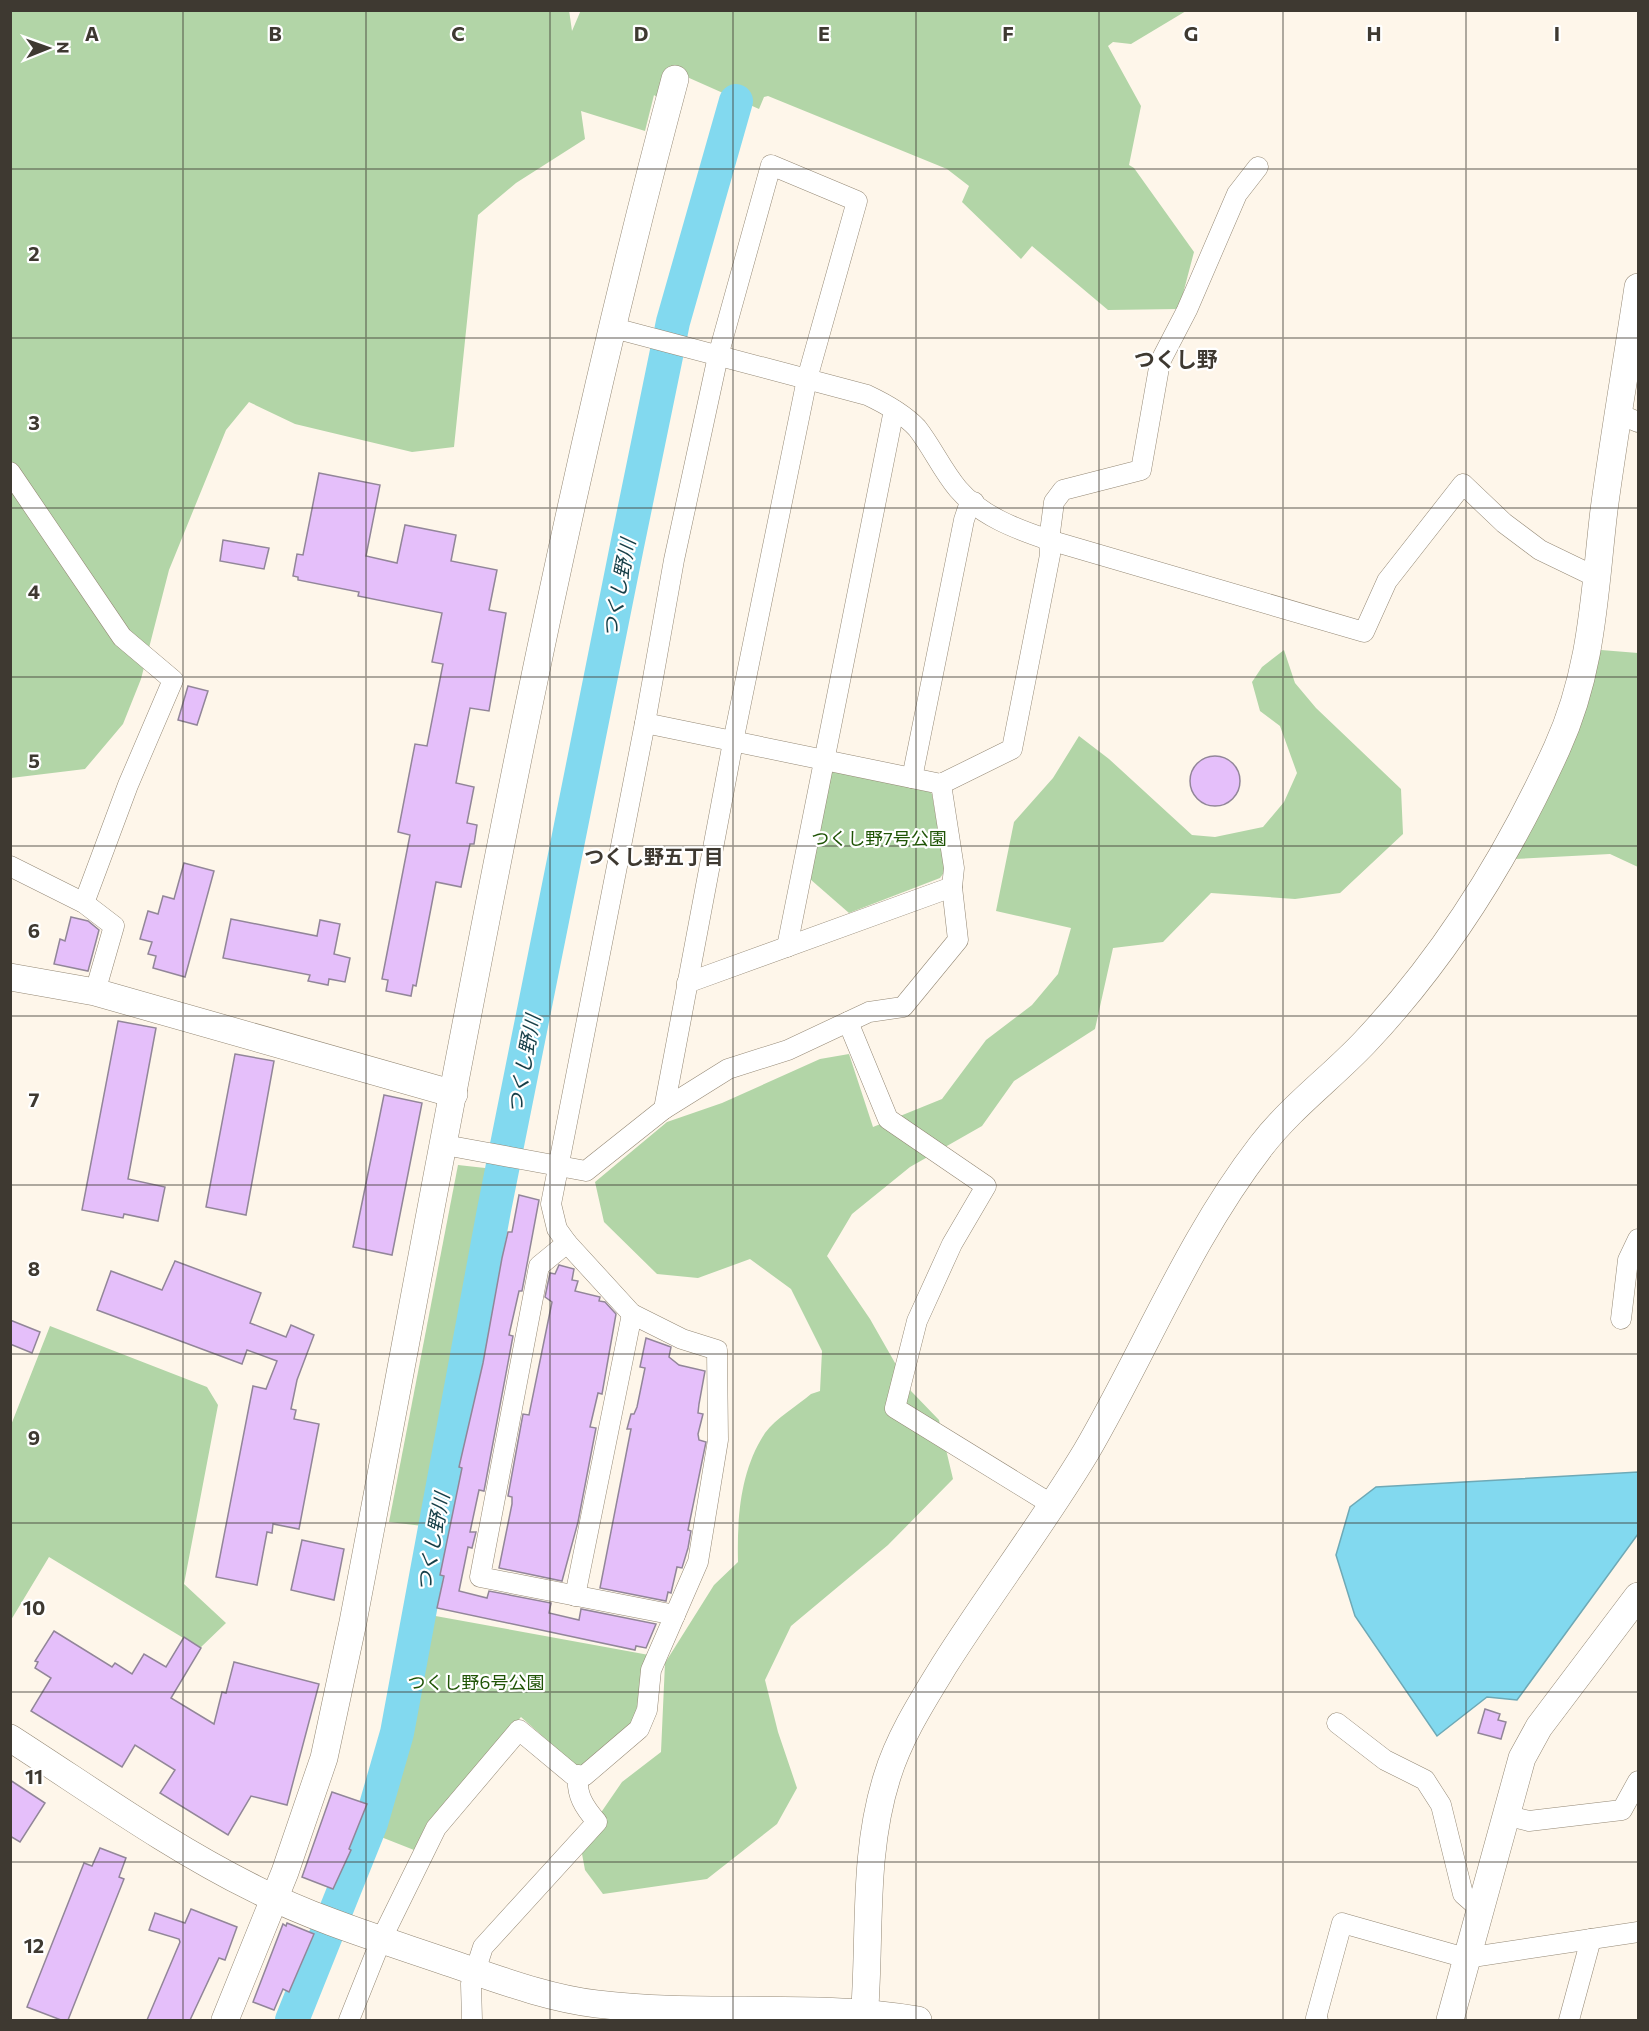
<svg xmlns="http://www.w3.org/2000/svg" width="1649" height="2031" viewBox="0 0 1649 2031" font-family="Commissioner,'Noto Sans JP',sans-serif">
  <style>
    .green { fill: #b2d5a7 }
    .water { fill: #82d9ef; stroke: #6ea9b6; stroke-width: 1.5 }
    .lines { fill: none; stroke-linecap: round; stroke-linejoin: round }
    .river { stroke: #82d9ef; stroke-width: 34 }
    .building { fill: #e5bffa; stroke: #928699; stroke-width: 1.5 }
    .street-casing { stroke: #948875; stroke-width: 21 }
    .secondary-casing { stroke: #948875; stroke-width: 28 }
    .street { stroke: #fff; stroke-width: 20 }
    .secondary { stroke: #fff; stroke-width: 27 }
    .grid { fill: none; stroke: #3e3931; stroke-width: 1.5; stroke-opacity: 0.55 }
    .labels { text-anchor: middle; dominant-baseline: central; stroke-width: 4.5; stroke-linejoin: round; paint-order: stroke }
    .park-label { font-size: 18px; fill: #1f5406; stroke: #fff }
    .water-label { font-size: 20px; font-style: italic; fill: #153e47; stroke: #fff }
    .neighbourhood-label { font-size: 20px; font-weight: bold; fill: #3e3931; stroke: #fff }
    .quarter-label { font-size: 21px; font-weight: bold; fill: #3e3931; stroke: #fff }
    .grid-label { font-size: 20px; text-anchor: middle; font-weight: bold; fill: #3e3931; stroke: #fff; stroke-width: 4.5; stroke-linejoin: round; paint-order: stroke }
  </style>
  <rect width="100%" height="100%" fill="#fef6ea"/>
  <g class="green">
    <polygon points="569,10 572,31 581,10 1186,11 1131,44 1113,42 1108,46 1141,106 1129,165 1134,168 1194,252 1179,309 1108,310 1032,246 1021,259 962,202 969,186 947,169 768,96 764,97 759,109 669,69 660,100 654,95 645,131 581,111 585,139 516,183 478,215 454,447 412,452 295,424 249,402 226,430 169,570 141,679 123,724 85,769 11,778 10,11"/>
    <path d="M 1284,650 L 1295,683 L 1316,708 L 1401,789 L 1403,834 L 1340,893 L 1295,899 L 1211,893 L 1163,942 L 1113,948 L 1095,1029 L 1014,1081 L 982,1126 L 910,1167 L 852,1214 L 827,1256 L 870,1319 L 911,1391 L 939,1420 L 953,1479 L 888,1545 L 791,1626 L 765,1680 L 778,1732 L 797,1788 L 777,1824 L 707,1879 L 603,1894 L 585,1870 L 580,1843 L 622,1782 L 661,1752 L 665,1663 L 714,1585 L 738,1562 C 737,1518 740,1471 765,1433 C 776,1418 797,1406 811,1394 L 820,1391 L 822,1351 L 791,1289 L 750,1259 L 698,1278 L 657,1274 L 604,1222 L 595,1182 L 667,1122 L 722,1103 L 820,1059 L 849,1054 L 873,1127 L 942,1099 L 986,1040 L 1032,1005 L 1058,974 L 1071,928 L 996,911 L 1014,822 L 1053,778 L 1079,736 L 1109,759 L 1192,835 L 1215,837 L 1263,827 L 1284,802 L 1297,773 L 1280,726 L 1260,711 L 1252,682 L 1262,667 Z"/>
    <polygon points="1601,650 1638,653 1638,867 1610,854 1514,859 1576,734"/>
    <polygon points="837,769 925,786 932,794 945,871 940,878 849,913 810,879 830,774"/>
    <polygon points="458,1165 494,1169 423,1526 389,1522"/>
    <polygon points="50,1326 207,1387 218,1405 184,1584 226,1623 200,1648 49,1557 11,1620 11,1425"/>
    <polygon points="430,1615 649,1655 633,1724 583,1766 575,1765 521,1717 427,1823 414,1850 376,1835 413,1706"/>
  </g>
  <polygon class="water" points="1638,1472 1638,1534 1517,1700 1487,1697 1437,1736 1355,1616 1336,1555 1350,1507 1376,1487"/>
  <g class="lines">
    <polyline class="river" points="292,2020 371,1823 397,1733 494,1210 627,546 673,322 736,101"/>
  </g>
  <g class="building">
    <polygon points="319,473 380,485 366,556 397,563 405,525 456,535 451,561 497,570 489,610 506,613 489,711 470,708 456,783 474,787 467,823 477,825 474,844 470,844 461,887 436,882 416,986 413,985 411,996 386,991 388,980 382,979 410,835 398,832 415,744 427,746 443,664 432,662 442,613 358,596 359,592 298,580 298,577 293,576 297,554 303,555"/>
    <polygon points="223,540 269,548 264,569 220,561"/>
    <polygon points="188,686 208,691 197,725 178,720"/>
    <circle cx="1215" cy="781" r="25"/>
    <polygon points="184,863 214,871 185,977 153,968 156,956 148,954 152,942 140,939 148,911 158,914 163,896 174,899"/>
    <polygon points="71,917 88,921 99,930 88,971 54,964 60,939 65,941"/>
    <polygon points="231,919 317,936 320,920 340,924 334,954 350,958 345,982 329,979 328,985 308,981 310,975 223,958"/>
    <polygon points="118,1021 156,1028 128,1179 165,1187 158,1221 124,1214 123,1218 82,1210"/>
    <polygon points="235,1054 274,1061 246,1215 206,1207"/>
    <polygon points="384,1095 422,1103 392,1255 353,1247"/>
    <polygon points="519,1195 539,1200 522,1291 519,1291 509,1335 513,1336 484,1491 479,1490 470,1532 476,1532 472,1548 468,1547 459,1591 487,1598 489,1591 551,1603 549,1613 579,1620 581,1609 656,1624 646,1648 636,1646 635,1650 437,1608 444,1576 440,1575 462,1468 459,1467 483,1363 502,1258 508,1232 512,1232"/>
    <polygon points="175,1261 261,1293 250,1323 286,1337 291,1325 314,1335 297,1380 291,1409 296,1410 294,1419 319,1424 299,1529 273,1524 272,1533 267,1532 257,1585 216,1577 253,1386 266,1389 277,1361 247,1350 242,1364 97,1310 111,1271 162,1290"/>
    <polygon points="559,1265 574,1269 572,1280 578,1281 575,1291 600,1297 599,1301 605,1302 616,1314 602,1394 598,1393 590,1427 596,1428 578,1522 562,1581 499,1568 512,1504 512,1497 508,1496 523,1414 529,1415 552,1302 545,1297 550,1273 555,1274"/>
    <polygon points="10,1320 40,1332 32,1353 10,1344"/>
    <polygon points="646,1338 671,1347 669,1357 679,1365 705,1371 699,1404 698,1413 703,1414 698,1434 699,1440 706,1442 688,1530 691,1531 688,1548 682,1568 677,1567 671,1593 668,1592 666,1601 600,1588 631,1429 627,1429 631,1414 634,1414 637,1407 645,1368 640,1367"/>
    <polygon points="302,1540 344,1549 334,1600 291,1590"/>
    <polygon points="54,1631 112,1667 115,1663 132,1674 144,1654 166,1667 184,1637 201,1648 171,1698 214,1724 222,1692 226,1693 234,1662 319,1684 287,1805 251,1796 228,1835 160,1793 175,1770 135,1745 122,1767 31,1711 51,1678 35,1668 38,1662 35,1661"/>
    <polygon points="1485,1709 1500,1714 1498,1720 1506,1722 1501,1739 1478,1733"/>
    <polygon points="10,1780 45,1803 20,1842 10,1836"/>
    <polygon points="332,1792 367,1804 349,1849 351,1850 333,1889 302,1877"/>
    <polygon points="100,1848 126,1858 119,1877 124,1879 68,2020 61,2020 27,2007 84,1863 92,1866"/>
    <polygon points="191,1909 237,1927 225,1960 219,1958 190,2020 147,2020 180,1942 179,1939 149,1930 155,1913 185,1923"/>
    <polygon points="287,1923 314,1934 289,1992 283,1989 274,2010 253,2002 283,1924 286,1926"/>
  </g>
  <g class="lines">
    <g class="street-casing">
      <g id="street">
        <path d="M 610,327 L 867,395 C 884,403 904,414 917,428 C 932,447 942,470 958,489 C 981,516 1016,529 1049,540 L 1054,502 L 1063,490 L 1141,470 L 1160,362 L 1187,310 L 1237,194 L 1258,167"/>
        <polyline points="1619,414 1638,422"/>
        <polyline points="10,472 122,637 173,680 128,785 84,903"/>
        <polyline points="645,723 941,784 1012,749 1050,555 1049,540 1364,632 1387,581 1463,484 1504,523 1540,550 1596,577"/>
        <polyline points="912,778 964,520 968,508 974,502"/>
        <polyline points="10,866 84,903 114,926 95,992"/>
        <polyline points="787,947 894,410"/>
        <polyline points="687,983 952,887"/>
        <polyline points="848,1022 888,1119 986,1186 952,1244 917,1321 895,1408 1051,1504"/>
        <polyline points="445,1145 586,1171 664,1109 728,1069 788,1050 869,1012 903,1007 958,940 952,887 954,868 941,784"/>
        <polyline points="567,1243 539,1266 480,1577 675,1615"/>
        <polyline points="1621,1319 1628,1260 1638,1239"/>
        <polyline points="575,1596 632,1314"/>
        <polyline points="1337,1723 1385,1760 1425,1780 1441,1805 1463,1894 1479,1908"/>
        <polyline points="1505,1815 1529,1821 1622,1810 1638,1781"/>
        <polyline points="349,2020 381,1940 436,1828 519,1730 573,1775 584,1776 639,1729 647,1710 651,1670 698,1562 718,1440 717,1350 682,1339 632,1314 567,1243 557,1229 551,1204 645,723 674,560 718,356 771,165 857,201 807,379 733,742 664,1109"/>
        <path d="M 472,2020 L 471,1984 L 483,1947 L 597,1822 C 584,1807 576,1795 578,1775"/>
        <polyline points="1318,2020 1316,2018 1342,1923 1466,1958 1638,1932"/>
        <polyline points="1569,2020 1591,1939"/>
      </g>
    </g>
    <g class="secondary-casing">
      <g id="secondary">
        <polyline points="10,977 95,992 454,1094"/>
        <path d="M 10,1738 C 91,1790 170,1847 255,1889 C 316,1920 383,1940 447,1962 C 495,1978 546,1998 597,2004 C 704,2017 813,2002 918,2020"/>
        <path d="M 225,2020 L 285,1872 L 324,1758 L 353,1622 C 452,1106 539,587 675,79"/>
        <path d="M 864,2020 C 871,1939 862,1856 887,1777 C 899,1737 923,1700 945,1664 C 990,1593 1042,1525 1086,1452 C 1145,1351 1189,1239 1261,1146 C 1292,1106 1331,1078 1365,1042 C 1446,956 1508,856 1557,748 C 1593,669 1594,594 1604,510 C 1614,435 1627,361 1638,287"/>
        <polyline points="1450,2020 1522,1758 1539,1727 1638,1596"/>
      </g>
    </g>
    <use href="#street" class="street"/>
    <use href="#secondary" class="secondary"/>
  </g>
  <path class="grid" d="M 183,10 L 183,2020M 366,10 L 366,2020M 550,10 L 550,2020M 733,10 L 733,2020M 916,10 L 916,2020M 1099,10 L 1099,2020M 1283,10 L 1283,2020M 1466,10 L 1466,2020M 10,169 L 1638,169M 10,338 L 1638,338M 10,508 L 1638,508M 10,677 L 1638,677M 10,846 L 1638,846M 10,1016 L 1638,1016M 10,1185 L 1638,1185M 10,1354 L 1638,1354M 10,1523 L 1638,1523M 10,1692 L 1638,1692M 10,1862 L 1638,1862"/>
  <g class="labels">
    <g class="park-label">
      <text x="879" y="838">つくし野7号公園</text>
      <text x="476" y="1682">つくし野6号公園</text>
    </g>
    <g class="water-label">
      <text transform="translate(618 588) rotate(-79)">つくし野川</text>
      <text transform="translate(523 1064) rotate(-79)">つくし野川</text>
      <text transform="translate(432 1542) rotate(-79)">つくし野川</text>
    </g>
    <g class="neighbourhood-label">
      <text x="654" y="856">つくし野五丁目</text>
    </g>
    <g class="quarter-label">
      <text x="1176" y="358">つくし野</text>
    </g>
  </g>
  <g class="grid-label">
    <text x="92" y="41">A</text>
    <text x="275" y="41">B</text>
    <text x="458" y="41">C</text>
    <text x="641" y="41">D</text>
    <text x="824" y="41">E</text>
    <text x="1008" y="41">F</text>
    <text x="1191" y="41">G</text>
    <text x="1374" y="41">H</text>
    <text x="1557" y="41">I</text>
    <text x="34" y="261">2</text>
    <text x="34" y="430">3</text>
    <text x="34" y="599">4</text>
    <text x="34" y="768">5</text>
    <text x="34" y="938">6</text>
    <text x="34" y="1107">7</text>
    <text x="34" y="1276">8</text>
    <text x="34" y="1445">9</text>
    <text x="34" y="1615">10</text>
    <text x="34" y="1784">11</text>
    <text x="34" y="1953">12</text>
  </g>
  <rect width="1649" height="2031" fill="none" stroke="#3e3931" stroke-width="24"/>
  <g transform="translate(48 48) rotate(89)" stroke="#ffffff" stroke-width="4.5" paint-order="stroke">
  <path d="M0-4.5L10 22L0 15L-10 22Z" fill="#3e3931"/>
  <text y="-9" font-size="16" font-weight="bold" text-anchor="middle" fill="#3e3931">N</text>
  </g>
</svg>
